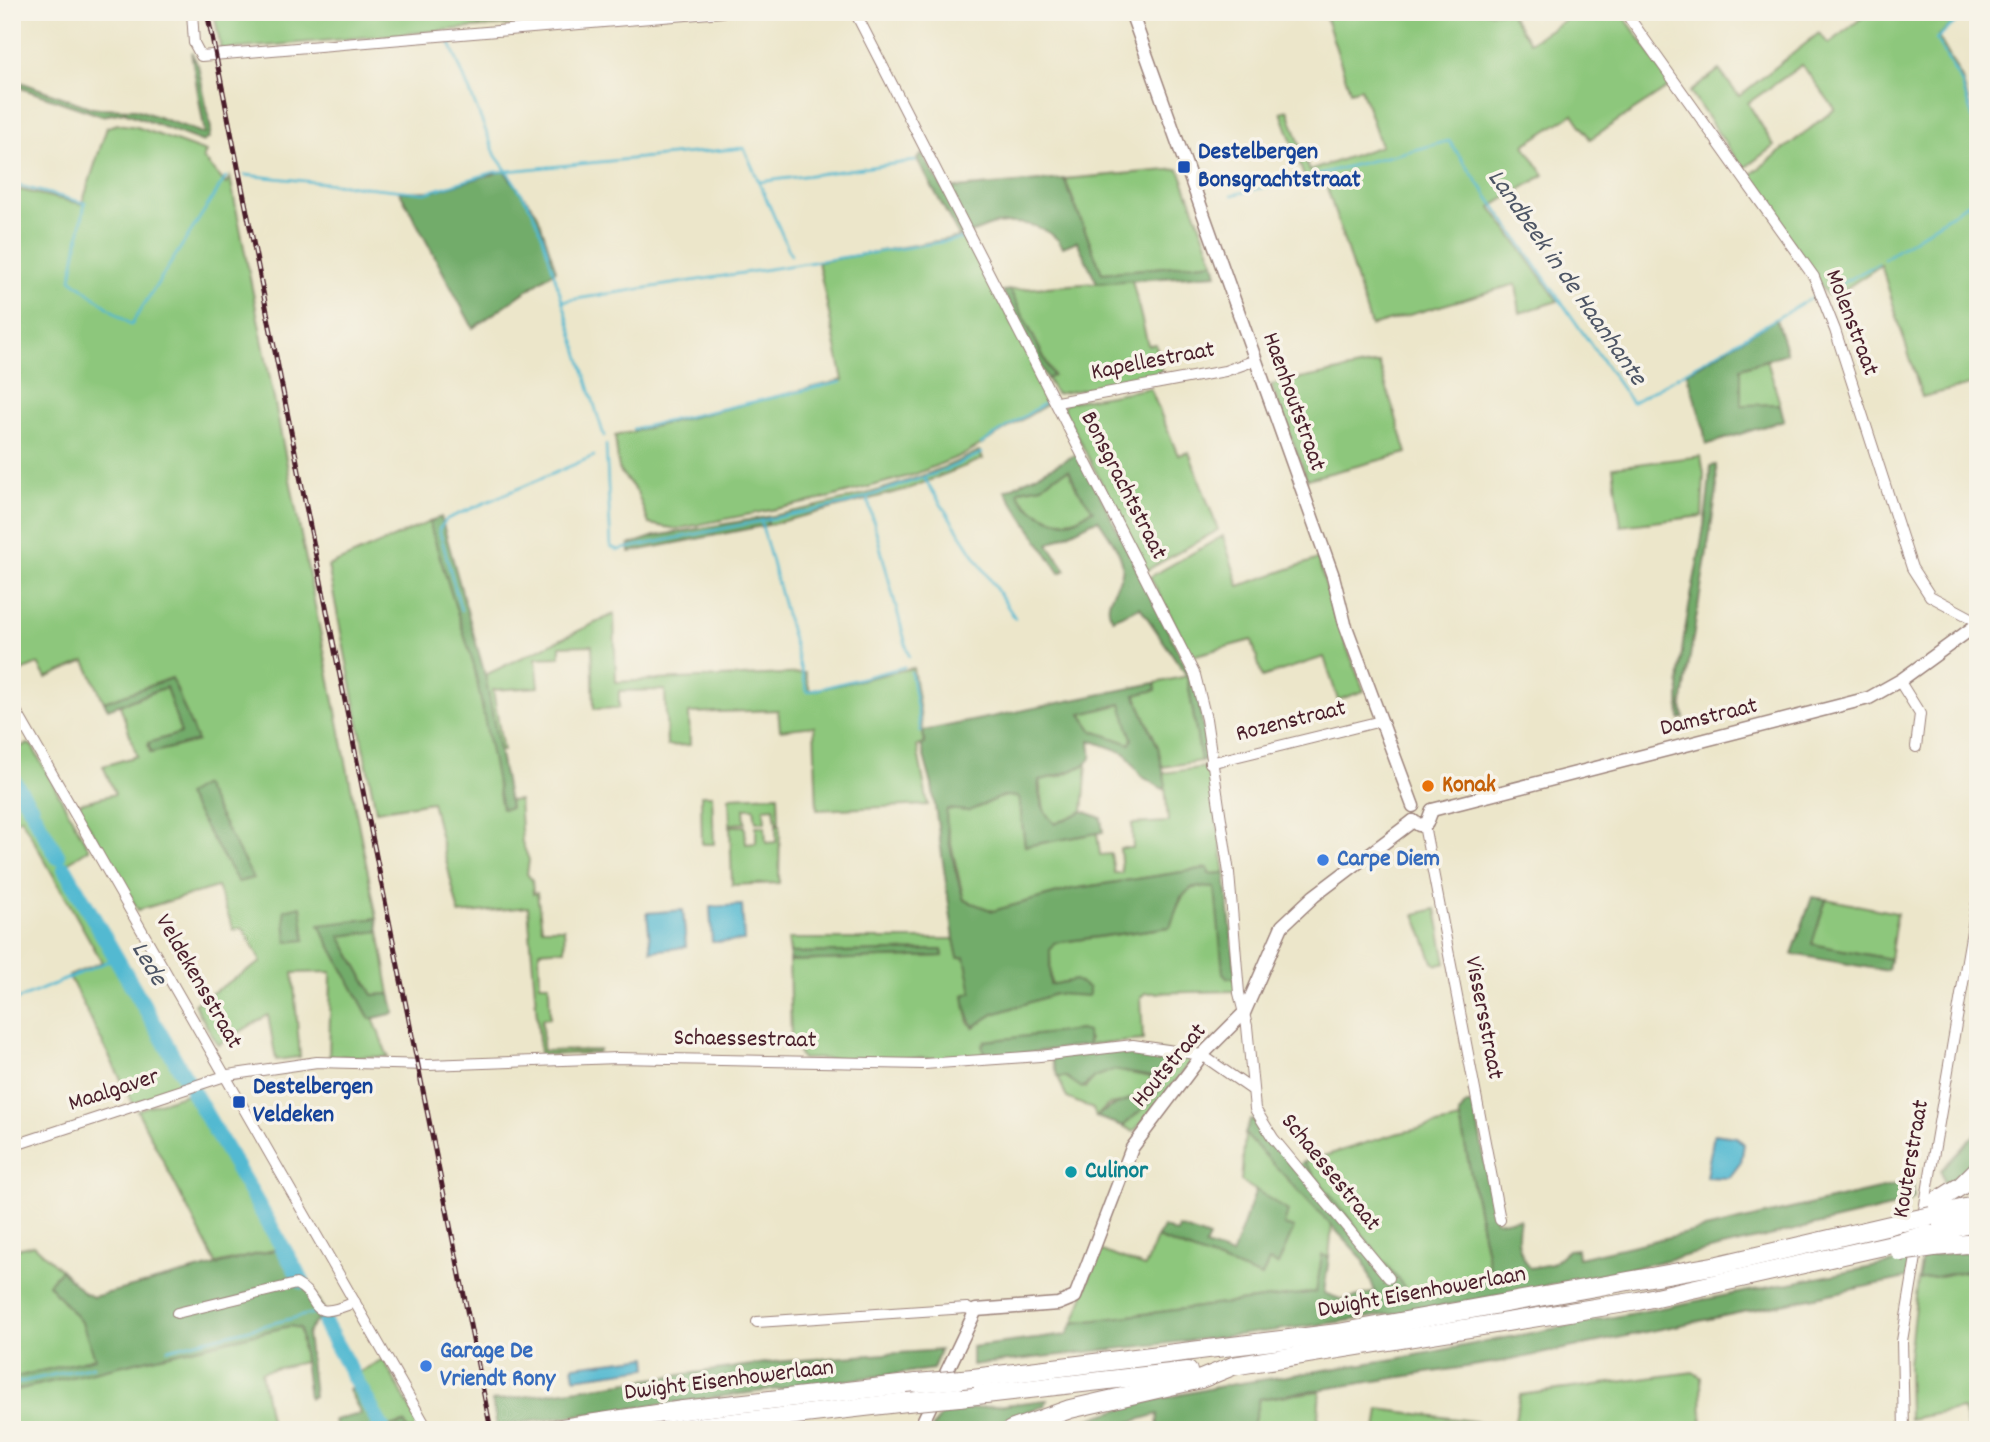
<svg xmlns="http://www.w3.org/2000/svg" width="1990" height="1442" viewBox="0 0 1990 1442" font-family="Dekko,sans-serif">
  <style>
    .green { fill: #8dc77b; stroke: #6c7353; stroke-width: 2 }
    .forest { fill: #72ac6b; stroke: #5e664b; stroke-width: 2; fill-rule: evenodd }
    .water { fill: #53b9d1; stroke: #4e6c7e; stroke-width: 2 }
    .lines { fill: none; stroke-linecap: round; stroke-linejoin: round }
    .stream { stroke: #53b9d1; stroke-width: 2.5 }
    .river { stroke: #53b9d1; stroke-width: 16 }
    .street-casing { stroke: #9b827a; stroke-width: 12 }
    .secondary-casing { stroke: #9b827a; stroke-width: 15 }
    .highway-casing { stroke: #9b827a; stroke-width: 20 }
    .street { stroke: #fff; stroke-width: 10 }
    .secondary { stroke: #fff; stroke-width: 12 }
    .highway { stroke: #fff; stroke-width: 18 }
    .rail-casing { stroke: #4a1f2b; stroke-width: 5 }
    .rail { stroke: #f7f3e8; stroke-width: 2.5; stroke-dasharray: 8; stroke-linecap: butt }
    .highway-bridge-casing { stroke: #9b827a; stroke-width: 20; stroke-linecap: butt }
    .highway-bridge { stroke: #fff; stroke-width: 18 }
    .transit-dot { fill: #1a4fb4; stroke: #f7f3e8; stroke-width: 2.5 }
    .food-dot { fill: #e8710a; stroke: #f7f3e8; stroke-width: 2.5 }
    .shop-dot { fill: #3f7fe0; stroke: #f7f3e8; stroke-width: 2.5 }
    .culture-dot { fill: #0f9aa8; stroke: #f7f3e8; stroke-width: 2.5 }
    .labels { text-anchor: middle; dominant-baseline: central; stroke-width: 7; stroke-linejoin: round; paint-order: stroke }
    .transit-label { font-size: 24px; font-weight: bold; fill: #164399; stroke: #f7f3e8; text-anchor: start }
    .street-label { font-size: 24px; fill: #4a1f2b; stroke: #f7f3e8 }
    .food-label { font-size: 24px; font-weight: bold; fill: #c56008; stroke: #f7f3e8; text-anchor: start }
    .shop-label { font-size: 24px; font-weight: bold; fill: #366cbe; stroke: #f7f3e8; text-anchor: start }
    .culture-label { font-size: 24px; font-weight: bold; fill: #0d838f; stroke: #f7f3e8; text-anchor: start }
    .water-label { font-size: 26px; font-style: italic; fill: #4d5565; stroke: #f7f3e8 }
  </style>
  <rect width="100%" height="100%" fill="#f7f3e8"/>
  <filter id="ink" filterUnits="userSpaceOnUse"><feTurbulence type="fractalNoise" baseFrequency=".0143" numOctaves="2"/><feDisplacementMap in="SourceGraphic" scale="14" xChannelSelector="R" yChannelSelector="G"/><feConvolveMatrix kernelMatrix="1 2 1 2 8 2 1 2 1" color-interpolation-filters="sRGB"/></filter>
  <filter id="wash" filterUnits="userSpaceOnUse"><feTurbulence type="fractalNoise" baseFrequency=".00686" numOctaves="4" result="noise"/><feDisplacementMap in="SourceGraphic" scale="28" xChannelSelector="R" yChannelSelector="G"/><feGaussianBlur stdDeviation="1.57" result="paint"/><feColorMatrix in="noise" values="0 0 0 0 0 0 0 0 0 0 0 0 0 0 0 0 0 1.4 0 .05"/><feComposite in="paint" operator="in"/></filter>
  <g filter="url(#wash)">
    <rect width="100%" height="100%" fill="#ece6ca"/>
    <g class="green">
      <polygon points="214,12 649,12 221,50"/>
      <polygon points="1324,12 1509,12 1530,42 1578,12 1621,12 1672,85 1590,139 1573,114 1524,145 1544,175 1491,207 1558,301 1520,313 1516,284 1371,326 1323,175 1305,179 1281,112 1288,110 1309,171 1381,146 1361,88 1350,91"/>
      <polygon points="1869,12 1968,12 1938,36 1962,79 1978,136 1978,383 1922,397 1881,265 1845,289 1827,295 1748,177 1835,109 1802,65 1748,103 1774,146 1743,169 1690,92 1719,70 1739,96 1819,33 1829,44"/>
      <polygon points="118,124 137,127 206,152 203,158 226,184 230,177 377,918 320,926 370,1019 373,1018 388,1057 329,1056 331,972 293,973 300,1057 276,1060 268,1015 218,1045 194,1004 261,962 243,928 234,930 217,887 138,910 76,804 115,794 103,766 137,756 120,705 166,687 181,733 148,743 150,753 197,741 172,678 104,702 85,661 46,678 38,664 12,675 12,524 18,517 12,508 12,188 82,204 107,127"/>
      <polygon points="1179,169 1214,262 1102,273 1065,179"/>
      <polygon points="965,236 1053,401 965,454 913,475 820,500 677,529 649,524 637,492 619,470 615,436 843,380 818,262"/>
      <polygon points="1132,280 1148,345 1156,344 1162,376 1056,394 1047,379 1053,375 1010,290"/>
      <polygon points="1767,360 1780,404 1741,406 1741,368"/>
      <polygon points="1379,363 1407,453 1307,479 1271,385"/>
      <polygon points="1150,388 1178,455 1189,452 1218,530 1147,570 1063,409 1065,403"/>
      <path d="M 979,451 L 983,459 L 908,489 L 768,525 L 767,517 C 840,502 913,485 979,451 Z"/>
      <polygon points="1701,456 1704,474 1702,516 1621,526 1613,467"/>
      <path d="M 1069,470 L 1077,489 L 1093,509 C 1086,513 1079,519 1072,520 C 1054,525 1025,509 1018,493 L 1020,490 L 1042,486 L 1053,477 Z"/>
      <polygon points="429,522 474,666 510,808 509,801 519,800 522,842 529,860 527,874 532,880 533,894 537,893 542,928 564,928 565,949 539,951 540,984 549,984 550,1018 542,1019 543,1051 599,1050 598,1053 540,1055 528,907 459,914 432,802 376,811 328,566"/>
      <polygon points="1223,536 1239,586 1318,559 1335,617 1364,691 1338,700 1324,657 1262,677 1252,640 1192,656 1150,577"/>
      <polygon points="614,614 616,682 805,673 810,691 913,668 925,745 917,746 928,805 817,810 814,726 780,730 778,710 689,713 690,745 667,746 665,690 619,691 619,708 594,709 592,645 560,646 560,657 536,658 539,687 493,690 503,751 499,751 485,675"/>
      <polygon points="1187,676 1201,761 1162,767 1158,747 1135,694 1156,690 1155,683"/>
      <polygon points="1122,704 1132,739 1130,744 1093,731 1081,714"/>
      <polygon points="28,744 32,746 89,849 66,864 192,1082 133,1104 69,976 102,962 21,818 12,822 12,749"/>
      <polygon points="1087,764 1083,811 1056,824 1045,815 1039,780 1060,776"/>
      <path d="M 1205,767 L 1210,771 L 1225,873 L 1209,874 L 1207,868 L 1072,889 L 993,911 L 964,900 L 945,818 L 947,809 C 954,809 963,812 970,810 C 987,806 1002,791 1019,797 L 1025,846 L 1097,833 L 1100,855 L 1111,854 L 1114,873 L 1122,873 L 1120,848 L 1133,848 L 1132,824 L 1168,822 L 1164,773 Z"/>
      <polygon points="701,795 712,795 714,844 702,844"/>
      <polygon points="778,795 779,822 776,823 774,807 764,808 765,822 756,822 754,808 744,808 745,823 730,824 729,797"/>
      <polygon points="776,825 780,825 779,883 732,885 730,826 745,826 746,844 756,843 756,826 765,826 766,843 776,842"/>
      <path d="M 1203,886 L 1215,887 L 1237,991 L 1145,993 L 1141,997 L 1143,1040 L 1088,1045 L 1089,1039 L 1080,1030 L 986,1041 L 987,1056 L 974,1058 L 802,1059 L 791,1040 L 789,961 L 943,956 L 942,950 L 790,953 L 788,939 L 954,939 L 958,957 L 965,956 L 972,993 L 964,995 L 969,1023 L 974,1027 L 994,1014 L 1055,994 L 1083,994 L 1063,982 L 1051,986 L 1050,950 L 1054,943 L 1170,927 C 1178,909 1179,888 1203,886 Z"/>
      <polygon points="1826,899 1897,913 1890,959 1811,944"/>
      <polygon points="1436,909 1446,963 1438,965 1433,962 1415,914"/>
      <polygon points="379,931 390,994 373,995 340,936"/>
      <polygon points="1156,1050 1191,1057 1192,1061 1134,1132 1123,1126 1163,1087"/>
      <polygon points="1113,1070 1148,1075 1152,1080 1129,1102 1108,1105 1096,1117 1093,1109 1067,1098 1058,1077 1066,1077 1085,1088 1095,1077"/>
      <polygon points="199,1090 286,1247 216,1264 137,1110"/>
      <polygon points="1460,1120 1491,1275 1408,1293 1304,1162 1395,1134"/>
      <polygon points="1245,1134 1332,1225 1329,1257 1322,1256 1317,1292 1074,1323 1099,1250 1145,1267 1157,1238 1262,1277 1287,1211 1241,1181"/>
      <polygon points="34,1245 61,1270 48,1284 82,1323 96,1358 12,1378 12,1250"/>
      <polygon points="1973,1269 1978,1269 1978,1430 1968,1430 1963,1409 1909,1419 1908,1364 1918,1280"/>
      <polygon points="290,1326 300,1328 304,1362 261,1372 272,1430 12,1430 12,1391"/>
      <polygon points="383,1359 422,1430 408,1430 404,1423 384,1428 356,1374"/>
      <polygon points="1693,1372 1701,1377 1702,1430 1513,1430 1520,1395"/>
      <polygon points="1320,1391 1317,1430 1252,1430 1259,1399"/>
      <polygon points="1379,1409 1496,1424 1496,1430 1376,1430"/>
    </g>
    <g class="forest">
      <polygon points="191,52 198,65 211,129 209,138 203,142 124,112 102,116 12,85 12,79 92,108 136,109 205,134"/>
      <path d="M 922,154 L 943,189 L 1064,179 L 1102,273 L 1214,262 L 1217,274 L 1097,283 L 1077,241 L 1063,247 C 1050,225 1022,221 997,224 C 984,225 973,235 959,236 L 917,159 Z"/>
      <polygon points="504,171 537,213 556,270 473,328 400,192 433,191"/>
      <polygon points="1010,290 1053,376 1047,379 1003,291"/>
      <polygon points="1776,319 1787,353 1741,368 1741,405 1780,404 1784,420 1706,445 1703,426 1687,373"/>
      <path d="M 1079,453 L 1197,689 L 1208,760 L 1201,761 L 1187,676 L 1140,607 L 1113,619 C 1098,599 1127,583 1122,563 C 1119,548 1106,532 1098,519 L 1048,544 L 1066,570 L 1060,573 L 1005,491 ZM 1069,470 L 1077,489 L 1093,510 C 1086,513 1079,519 1072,521 C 1054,525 1025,509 1018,493 L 1020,490 L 1042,486 L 1053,477 Z"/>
      <path d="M 1716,465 L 1717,490 L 1682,706 L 1684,718 L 1680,719 C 1673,637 1708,549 1710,466 Z"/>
      <polygon points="441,517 485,675 510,808 502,809 474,666 429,522"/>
      <polygon points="767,517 768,525 630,552 629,545 655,536"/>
      <polygon points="172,678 197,741 151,753 148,743 181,733 166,687 108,709 104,702"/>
      <path d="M 1155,683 L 1156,690 L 1135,695 L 1158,747 L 1166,785 L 1163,789 L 1141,776 L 1125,753 L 1090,740 C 1090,745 1092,752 1091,758 C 1088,767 1050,778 1039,780 C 1037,796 1043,813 1055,824 L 1083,811 L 1101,818 L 1103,832 L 1025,846 L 1019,797 L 1003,796 L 969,811 L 947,809 C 943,825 958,882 964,900 L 993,911 L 1072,889 L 1208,868 L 1209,874 L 1225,873 L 1236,977 L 1228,978 L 1223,973 L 1215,888 L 1193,887 L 1181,897 L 1170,927 L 1054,943 L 1050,950 L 1050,985 L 1075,980 L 1089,988 L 1089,996 L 1055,994 L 994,1014 L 973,1027 L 966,1010 L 964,995 L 972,992 L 965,957 L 958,958 L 954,939 L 932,785 L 921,745 L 925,744 L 923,731 ZM 1121,704 L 1132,739 L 1130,744 L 1093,731 L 1081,714 Z"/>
      <polygon points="203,785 253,878 238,882 186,795"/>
      <polygon points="1812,897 1826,899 1812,944 1890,959 1888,971 1792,954"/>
      <polygon points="301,906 305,940 287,942 284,910"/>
      <polygon points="377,918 379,931 340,936 373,995 390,994 395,1013 370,1019 319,925"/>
      <polygon points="942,950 943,956 789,961 790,953"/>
      <polygon points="1080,1030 1087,1032 1088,1045 992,1057 987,1056 982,1046 985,1041"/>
      <path d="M 1125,1050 L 1156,1050 L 1171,1064 L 1171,1071 L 1149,1103 L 1123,1126 L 1096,1117 C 1113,1100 1142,1103 1152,1077 L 1113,1070 L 1095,1077 L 1082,1088 L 1066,1077 L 1058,1077 L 1051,1058 Z"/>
      <path d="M 1466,1104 L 1474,1104 L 1496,1221 L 1520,1219 C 1516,1239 1517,1250 1530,1268 L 1552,1264 L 1568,1250 L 1577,1249 L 1578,1258 L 1913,1181 L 1914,1197 L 1908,1203 C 1761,1238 1613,1275 1465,1302 C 1302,1331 1136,1346 972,1365 L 972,1347 L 1067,1335 L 1073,1323 L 1316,1292 L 1322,1255 L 1329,1257 L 1324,1293 L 1343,1300 L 1375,1292 L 1363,1259 L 1245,1134 L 1250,1120 L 1254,1120 L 1294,1169 L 1304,1162 L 1409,1293 L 1491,1274 L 1459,1114 Z"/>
      <polygon points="1978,1131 1978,1157 1945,1186 1941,1170"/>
      <polygon points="1256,1190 1288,1211 1284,1225 1294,1228 1278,1265 1269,1261 1262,1277 1157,1238 1163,1227 1177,1233 1179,1227 1209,1238 1205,1246 1232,1255"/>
      <polygon points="286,1247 324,1310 307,1334 314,1396 309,1398 300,1328 290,1326 12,1391 12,1378 95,1358 82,1323 48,1284 61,1270 84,1293 93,1297"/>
      <polygon points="1961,1252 1978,1252 1978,1269 1918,1280 1922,1257"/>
      <polygon points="1909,1260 1907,1278 1511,1360 1259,1399 1252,1430 1157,1430 1158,1414 1104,1430 1055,1430 1136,1404 1222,1386 1401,1358"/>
      <polygon points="940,1350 933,1369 497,1426 492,1401 773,1362"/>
      <polygon points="360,1383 384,1428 405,1423 408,1430 336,1430 334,1420 361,1414 349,1390"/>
      <polygon points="1047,1400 1045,1406 1029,1411 1015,1424 1002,1430 931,1430 943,1412"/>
    </g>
    <g class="water">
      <polygon points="742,905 744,941 712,942 710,907"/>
      <polygon points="683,910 686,947 651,951 647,913"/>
      <polygon points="1714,1134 1736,1137 1744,1144 1741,1162 1729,1178 1706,1177"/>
      <polygon points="647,1357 648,1368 575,1378 573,1366"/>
    </g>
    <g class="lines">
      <g class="stream">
        <polyline points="1967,12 1936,39 1962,84 1978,135"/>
        <polyline points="450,43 496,156 507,171 744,148 791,255"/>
        <polyline points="1319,174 1449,141 1632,403 1818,294"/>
        <polyline points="245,175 425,193 494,172 507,171 532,210 543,238 604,436"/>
        <polyline points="759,182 915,161"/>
        <polyline points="12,184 85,203 71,279 131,325 226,177"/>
        <polyline points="1232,195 1303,178"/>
        <polyline points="1884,259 1978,197"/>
        <polyline points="1829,290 1878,264"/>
        <polyline points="563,301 961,239"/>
        <polyline points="633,429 841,382"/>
        <polyline points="981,444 1045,403"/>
        <polyline points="606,445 611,547 618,550 849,503 945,470 982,453"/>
        <polyline points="924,478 1015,618"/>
        <polyline points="867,497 909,656"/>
        <polyline points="761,522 807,692 904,667"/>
        <polyline points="461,610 439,529 447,519 594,456"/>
        <polyline points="911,672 921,732"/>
        <polyline points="12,1002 116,958"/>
        <polyline points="168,1349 318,1312"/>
        <polyline points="12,1384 93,1366"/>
      </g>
      <g class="river">
        <polyline points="12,779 31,808"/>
        <polyline points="34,815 58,857"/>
        <polyline points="65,869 189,1084"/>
        <polyline points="193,1092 302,1281"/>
        <polyline points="325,1324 383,1430"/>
      </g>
    </g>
  </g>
  <g filter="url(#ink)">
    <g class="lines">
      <g class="street-casing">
        <g id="street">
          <polyline points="192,12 194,43 201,56 722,12"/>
          <polyline points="855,12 1195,675 1206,719 1229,873 1239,993 1247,1026 1255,1109 1273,1138 1389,1278"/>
          <polyline points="1625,12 1814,277 1835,330 1912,568 1930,596 1973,619 1978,624"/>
          <polyline points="1057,402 1225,371 1256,360"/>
          <polyline points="1900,682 1920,714 1916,747"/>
          <polyline points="12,704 428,1430"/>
          <polyline points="1210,763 1381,721"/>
          <polyline points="1424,825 1500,1220"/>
          <polyline points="12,1146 228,1075 317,1062 428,1065 618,1058 924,1064 1040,1056 1133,1045 1202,1055 1251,1089"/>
          <polyline points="1924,1210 1978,896"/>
          <path d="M 177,1313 L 296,1284 C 324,1298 304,1324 355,1302"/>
          <polyline points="757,1322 967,1308 974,1312"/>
          <polyline points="1904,1430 1902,1341 1918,1245"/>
        </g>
      </g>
      <g class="secondary-casing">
        <g id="secondary">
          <polyline points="1131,12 1333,576 1345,624 1413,806"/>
          <polyline points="1432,810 1869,698 1901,680 1978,624"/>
          <polyline points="1413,821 1419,825 1427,823 1432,810"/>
          <polyline points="919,1430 976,1310 1058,1304 1075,1297 1132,1148 1202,1055 1244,1013 1282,926 1314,896 1413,821"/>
        </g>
      </g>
      <g class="highway-casing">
        <g id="highway">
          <polyline points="1931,1205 1961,1186 1978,1169"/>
          <polyline points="1931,1216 1978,1205"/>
          <polyline points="1929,1234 1978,1222"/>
          <polyline points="1934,1247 1978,1243"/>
          <polyline points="973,1378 1338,1333 1718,1265 1903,1222"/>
          <polyline points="959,1397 1188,1371"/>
          <polyline points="548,1430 683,1410 917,1383"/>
          <polyline points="669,1430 907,1402"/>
          <polyline points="1011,1430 1070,1409 1201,1379 1233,1366 1638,1301 1897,1243"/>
        </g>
      </g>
      <use href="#street" class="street"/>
      <use href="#secondary" class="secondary"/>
      <use href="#highway" class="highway"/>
      <g class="rail-casing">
        <polyline id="rail" points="207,12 491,1430"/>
      </g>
      <use href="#rail" class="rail"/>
      <g class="highway-bridge-casing">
        <g id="highway-bridge">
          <polyline points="1903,1222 1931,1216"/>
          <polyline points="1897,1243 1929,1234"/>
          <polyline points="1900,1252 1934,1247"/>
          <polyline points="917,1383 973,1378"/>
          <polyline points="907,1402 959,1397"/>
        </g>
      </g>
      <use href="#highway-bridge" class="highway-bridge"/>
    </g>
  </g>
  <g class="transit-dot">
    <rect x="1177" y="160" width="14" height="14" rx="3.5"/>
    <rect x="232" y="1095" width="14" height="14" rx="3.5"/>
  </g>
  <circle class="food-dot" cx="1428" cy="786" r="7"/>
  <g class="shop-dot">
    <circle cx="1323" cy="860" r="7"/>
    <circle cx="426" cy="1366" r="7"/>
  </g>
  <circle class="culture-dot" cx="1071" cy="1172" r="7"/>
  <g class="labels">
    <g class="transit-label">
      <text x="1198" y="153">Destelbergen<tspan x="1198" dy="28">Bonsgrachtstraat</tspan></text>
      <text x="253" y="1088">Destelbergen<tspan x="253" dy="28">Veldeken</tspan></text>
    </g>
    <g class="street-label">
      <text transform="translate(1851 323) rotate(69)">Molenstraat</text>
      <text transform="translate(1153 362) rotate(-11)">Kapellestraat</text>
      <text transform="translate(1293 402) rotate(70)">Haenhoutstraat</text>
      <text transform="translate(1123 486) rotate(63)">Bonsgrachtstraat</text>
      <text transform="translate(1709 718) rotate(-14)">Damstraat</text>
      <text transform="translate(1291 722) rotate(-14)">Rozenstraat</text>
      <text transform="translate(198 982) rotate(60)">Veldekensstraat</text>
      <text transform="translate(1483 1018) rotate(79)">Vissersstraat</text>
      <text transform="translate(745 1040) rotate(1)">Schaessestraat</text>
      <text transform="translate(1170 1066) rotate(-50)">Houtstraat</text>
      <text transform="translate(114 1091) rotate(-18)">Maalgaver</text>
      <text transform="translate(1912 1159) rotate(-80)">Kouterstraat</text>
      <text transform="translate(1330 1173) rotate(51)">Schaessestraat</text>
      <text transform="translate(1422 1293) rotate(-10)">Dwight Eisenhowerlaan</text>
      <text transform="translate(729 1381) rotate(-7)">Dwight Eisenhowerlaan</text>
    </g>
    <g class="food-label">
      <text x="1442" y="786">Konak</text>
    </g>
    <g class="shop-label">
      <text x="1337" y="860">Carpe Diem</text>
      <text x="440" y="1352">Garage De<tspan x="440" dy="28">Vriendt Rony</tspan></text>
    </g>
    <g class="culture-label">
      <text x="1085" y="1172">Culinor</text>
    </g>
    <g class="water-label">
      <text transform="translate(1566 278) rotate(55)">Landbeek in de Haanhante</text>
      <text transform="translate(148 964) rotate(60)">Lede</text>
    </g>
  </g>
  <rect width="1990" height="1442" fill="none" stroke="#f7f3e8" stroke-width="42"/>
</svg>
